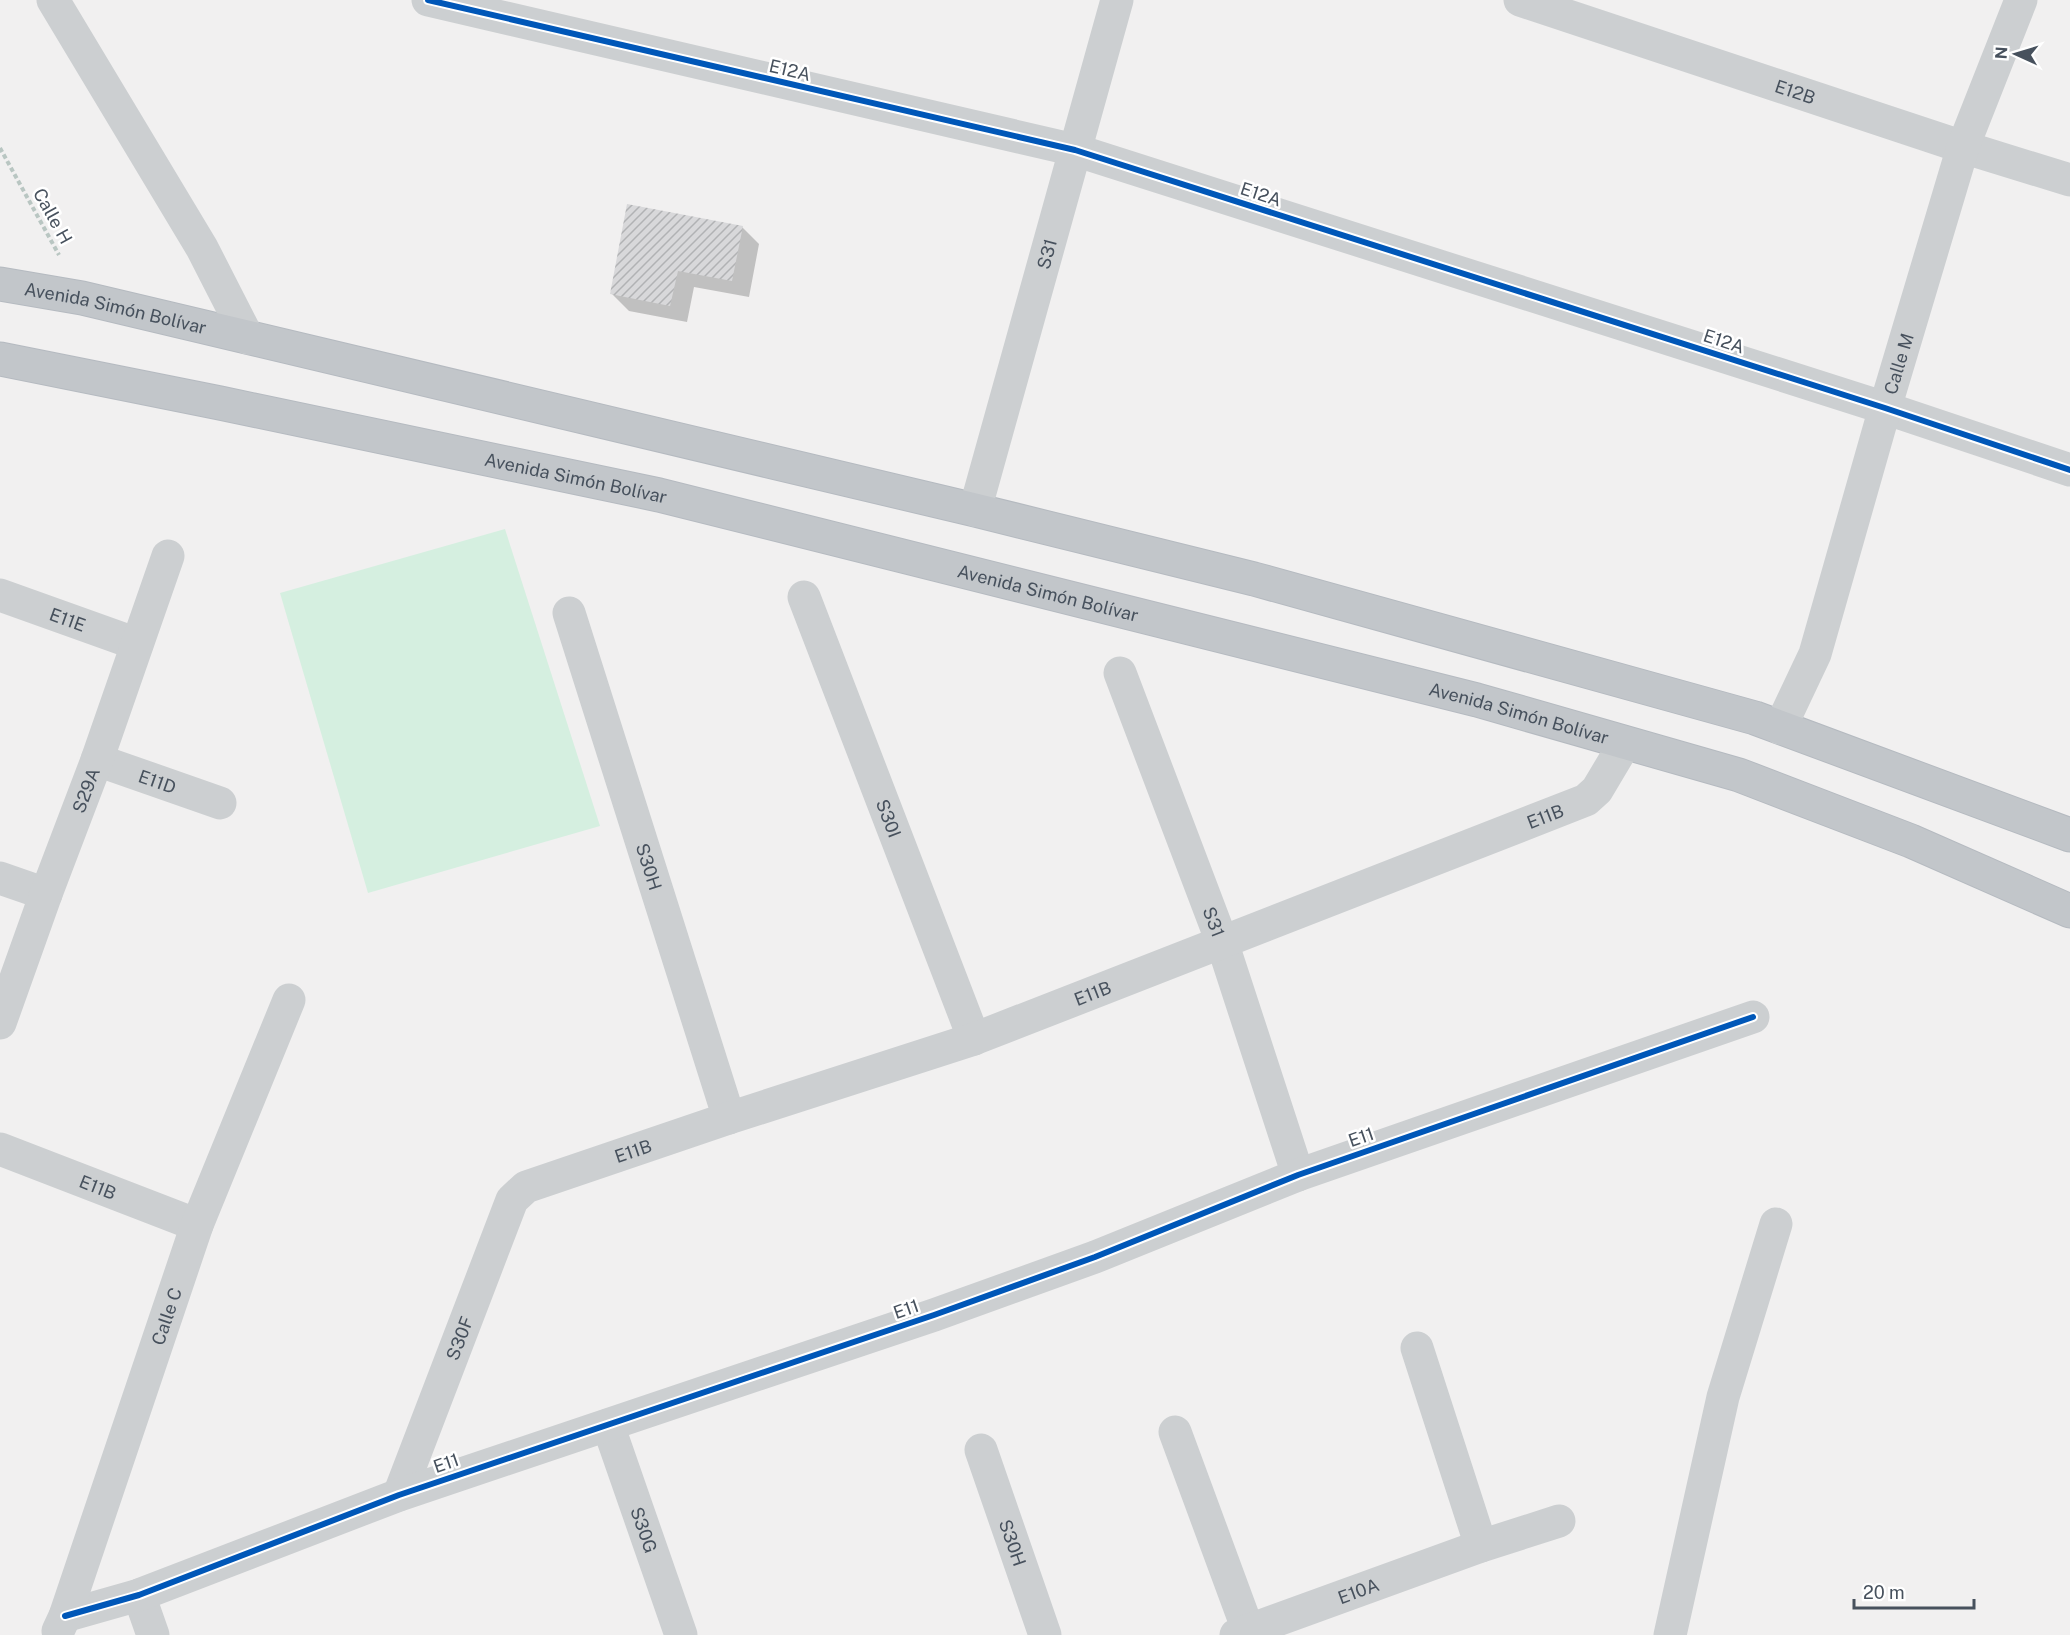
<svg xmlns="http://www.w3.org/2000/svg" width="2070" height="1635" viewBox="0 0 2070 1635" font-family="'Public Sans',sans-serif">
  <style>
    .pitch { fill: #d5efe0 }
    .shadow { fill: #0003 }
    .building { fill: url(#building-hatch) }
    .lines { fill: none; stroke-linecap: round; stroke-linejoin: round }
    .trunk-casing { stroke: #b5bac0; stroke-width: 35 }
    .path { stroke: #b9c6c2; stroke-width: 4; stroke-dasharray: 4.5 3; stroke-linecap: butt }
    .minor { stroke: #cccfd1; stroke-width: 33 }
    .trunk { stroke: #c2c6ca; stroke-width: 33 }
    .cycleway-casing { stroke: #fff; stroke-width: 10 }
    .cycleway { stroke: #0057b8; stroke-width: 6 }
    .labels { text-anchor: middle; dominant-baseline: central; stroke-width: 5; stroke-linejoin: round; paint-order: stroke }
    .street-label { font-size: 18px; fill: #47515d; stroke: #fff }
  </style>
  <defs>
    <pattern id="building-hatch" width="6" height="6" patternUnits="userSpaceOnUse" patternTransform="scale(1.5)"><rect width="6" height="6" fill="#d8d8da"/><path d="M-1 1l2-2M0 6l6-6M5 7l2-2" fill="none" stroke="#b1b2b4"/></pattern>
  </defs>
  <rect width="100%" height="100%" fill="#f1f0f0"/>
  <polygon class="pitch" points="505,529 600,826 368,893 280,593"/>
  <polygon class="shadow" points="742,227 759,244 749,297 694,287 687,322 629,311 612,294"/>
  <polygon class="building" points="627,204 743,226 732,281 678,271 670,306 610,294"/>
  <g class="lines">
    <g class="trunk-casing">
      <g id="trunk">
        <path id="s16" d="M 0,284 L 82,298 L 975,510 L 1254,579 L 1755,718 L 2070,835"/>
        <path id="s17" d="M 0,359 L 220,403 L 659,495 L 1477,700 L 1739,775 L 1911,841 L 2070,911"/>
      </g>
    </g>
    <polyline class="path" points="0,148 59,255"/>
    <g class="minor">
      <polyline points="53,0 202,248 248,338"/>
      <polyline points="428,0 1075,150 1885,408 2070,470"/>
      <path id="s1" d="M 1520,0 L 1963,147 L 2070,180"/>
      <path id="s2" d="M 975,510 L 1117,0"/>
      <path id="s3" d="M 0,595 L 137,644"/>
      <path id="s4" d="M 804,597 L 974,1039"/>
      <path id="s5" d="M 569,613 L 729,1118"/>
      <path id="s6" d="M 1120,673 L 1222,942 L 1298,1175"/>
      <path id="s7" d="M 1780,728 L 1815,654 L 1885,408 L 1963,147 L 2021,0"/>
      <path id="s8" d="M 97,760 L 220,803"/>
      <polyline points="0,878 46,894"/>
      <path id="s9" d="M 0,1023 L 46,894 L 97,760 L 168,556"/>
      <path id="s10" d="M 0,1149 L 197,1225"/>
      <polyline points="1417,1348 1481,1546"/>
      <path id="s11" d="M 608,1425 L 681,1635"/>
      <polyline points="1175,1432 1248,1630"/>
      <path id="s12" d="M 981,1450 L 1045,1635"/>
      <path id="s13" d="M 399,1495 L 512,1200 L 526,1187 L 729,1118 L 974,1039 L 1586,800 L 1597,790 L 1625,743"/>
      <polyline points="139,1595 153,1635"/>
      <polyline points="65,1616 139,1595 399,1495 934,1315 1095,1257 1298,1175 1753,1017"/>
      <path id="s14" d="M 58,1631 L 65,1616 L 197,1225 L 289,1000"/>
      <path id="s15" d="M 1236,1635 L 1481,1546 L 1559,1521"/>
      <polyline points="1670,1635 1723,1397 1776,1224"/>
    </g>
    <use href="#trunk" class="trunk"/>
    <g class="cycleway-casing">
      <g id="cycleway">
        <polyline points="428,0 1075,150 1885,408 2070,470"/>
        <polyline points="65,1616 139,1595 399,1495 934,1315 1095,1257 1298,1175 1753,1017"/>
      </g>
    </g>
    <use href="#cycleway" class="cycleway"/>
  </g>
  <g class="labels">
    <g class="street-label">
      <text transform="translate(790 70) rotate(13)">E12A</text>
      <text stroke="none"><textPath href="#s1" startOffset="290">E12B</textPath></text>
      <text transform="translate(1261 194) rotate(18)">E12A</text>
      <text transform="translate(53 216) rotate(61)">Calle H</text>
      <text stroke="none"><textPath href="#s2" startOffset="266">S31</textPath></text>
      <text stroke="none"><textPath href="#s16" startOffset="118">Avenida Simón Bolívar</textPath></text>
      <text transform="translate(1724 341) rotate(18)">E12A</text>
      <text stroke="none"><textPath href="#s7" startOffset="384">Calle M</textPath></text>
      <text stroke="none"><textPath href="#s17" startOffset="588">Avenida Simón Bolívar</textPath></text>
      <text stroke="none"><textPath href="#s17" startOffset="1074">Avenida Simón Bolívar</textPath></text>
      <text stroke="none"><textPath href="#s3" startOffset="72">E11E</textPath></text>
      <text stroke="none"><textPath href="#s17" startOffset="1560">Avenida Simón Bolívar</textPath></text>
      <text stroke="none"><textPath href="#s8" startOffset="64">E11D</textPath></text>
      <text stroke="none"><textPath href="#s9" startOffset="248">S29A</textPath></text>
      <text stroke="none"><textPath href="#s13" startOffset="1420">E11B</textPath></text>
      <text stroke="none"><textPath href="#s4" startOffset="237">S30I</textPath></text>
      <text stroke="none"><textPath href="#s5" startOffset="266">S30H</textPath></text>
      <text stroke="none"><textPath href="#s6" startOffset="266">S31</textPath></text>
      <text stroke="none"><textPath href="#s13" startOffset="934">E11B</textPath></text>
      <text transform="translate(1361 1137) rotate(-19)">E11</text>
      <text stroke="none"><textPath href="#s13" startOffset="448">E11B</textPath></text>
      <text stroke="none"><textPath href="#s10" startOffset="105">E11B</textPath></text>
      <text transform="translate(906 1309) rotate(-19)">E11</text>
      <text stroke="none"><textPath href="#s14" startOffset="333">Calle C</textPath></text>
      <text stroke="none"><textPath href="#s13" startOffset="168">S30F</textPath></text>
      <text transform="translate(446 1463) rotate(-19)">E11</text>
      <text stroke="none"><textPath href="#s11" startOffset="111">S30G</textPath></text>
      <text stroke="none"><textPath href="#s12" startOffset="98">S30H</textPath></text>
      <text stroke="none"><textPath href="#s15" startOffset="130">E10A</textPath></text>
    </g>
  </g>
  <g transform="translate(2016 54) rotate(274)" stroke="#ffffff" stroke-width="4.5" paint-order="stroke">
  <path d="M0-4.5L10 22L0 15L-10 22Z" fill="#47515d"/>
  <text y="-9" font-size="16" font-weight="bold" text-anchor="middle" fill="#47515d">N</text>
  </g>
  <path d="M1854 1599v9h120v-9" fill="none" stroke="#47515d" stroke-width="3"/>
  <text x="1863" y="1599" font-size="18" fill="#47515d" stroke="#ffffff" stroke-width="4.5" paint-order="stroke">20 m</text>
</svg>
